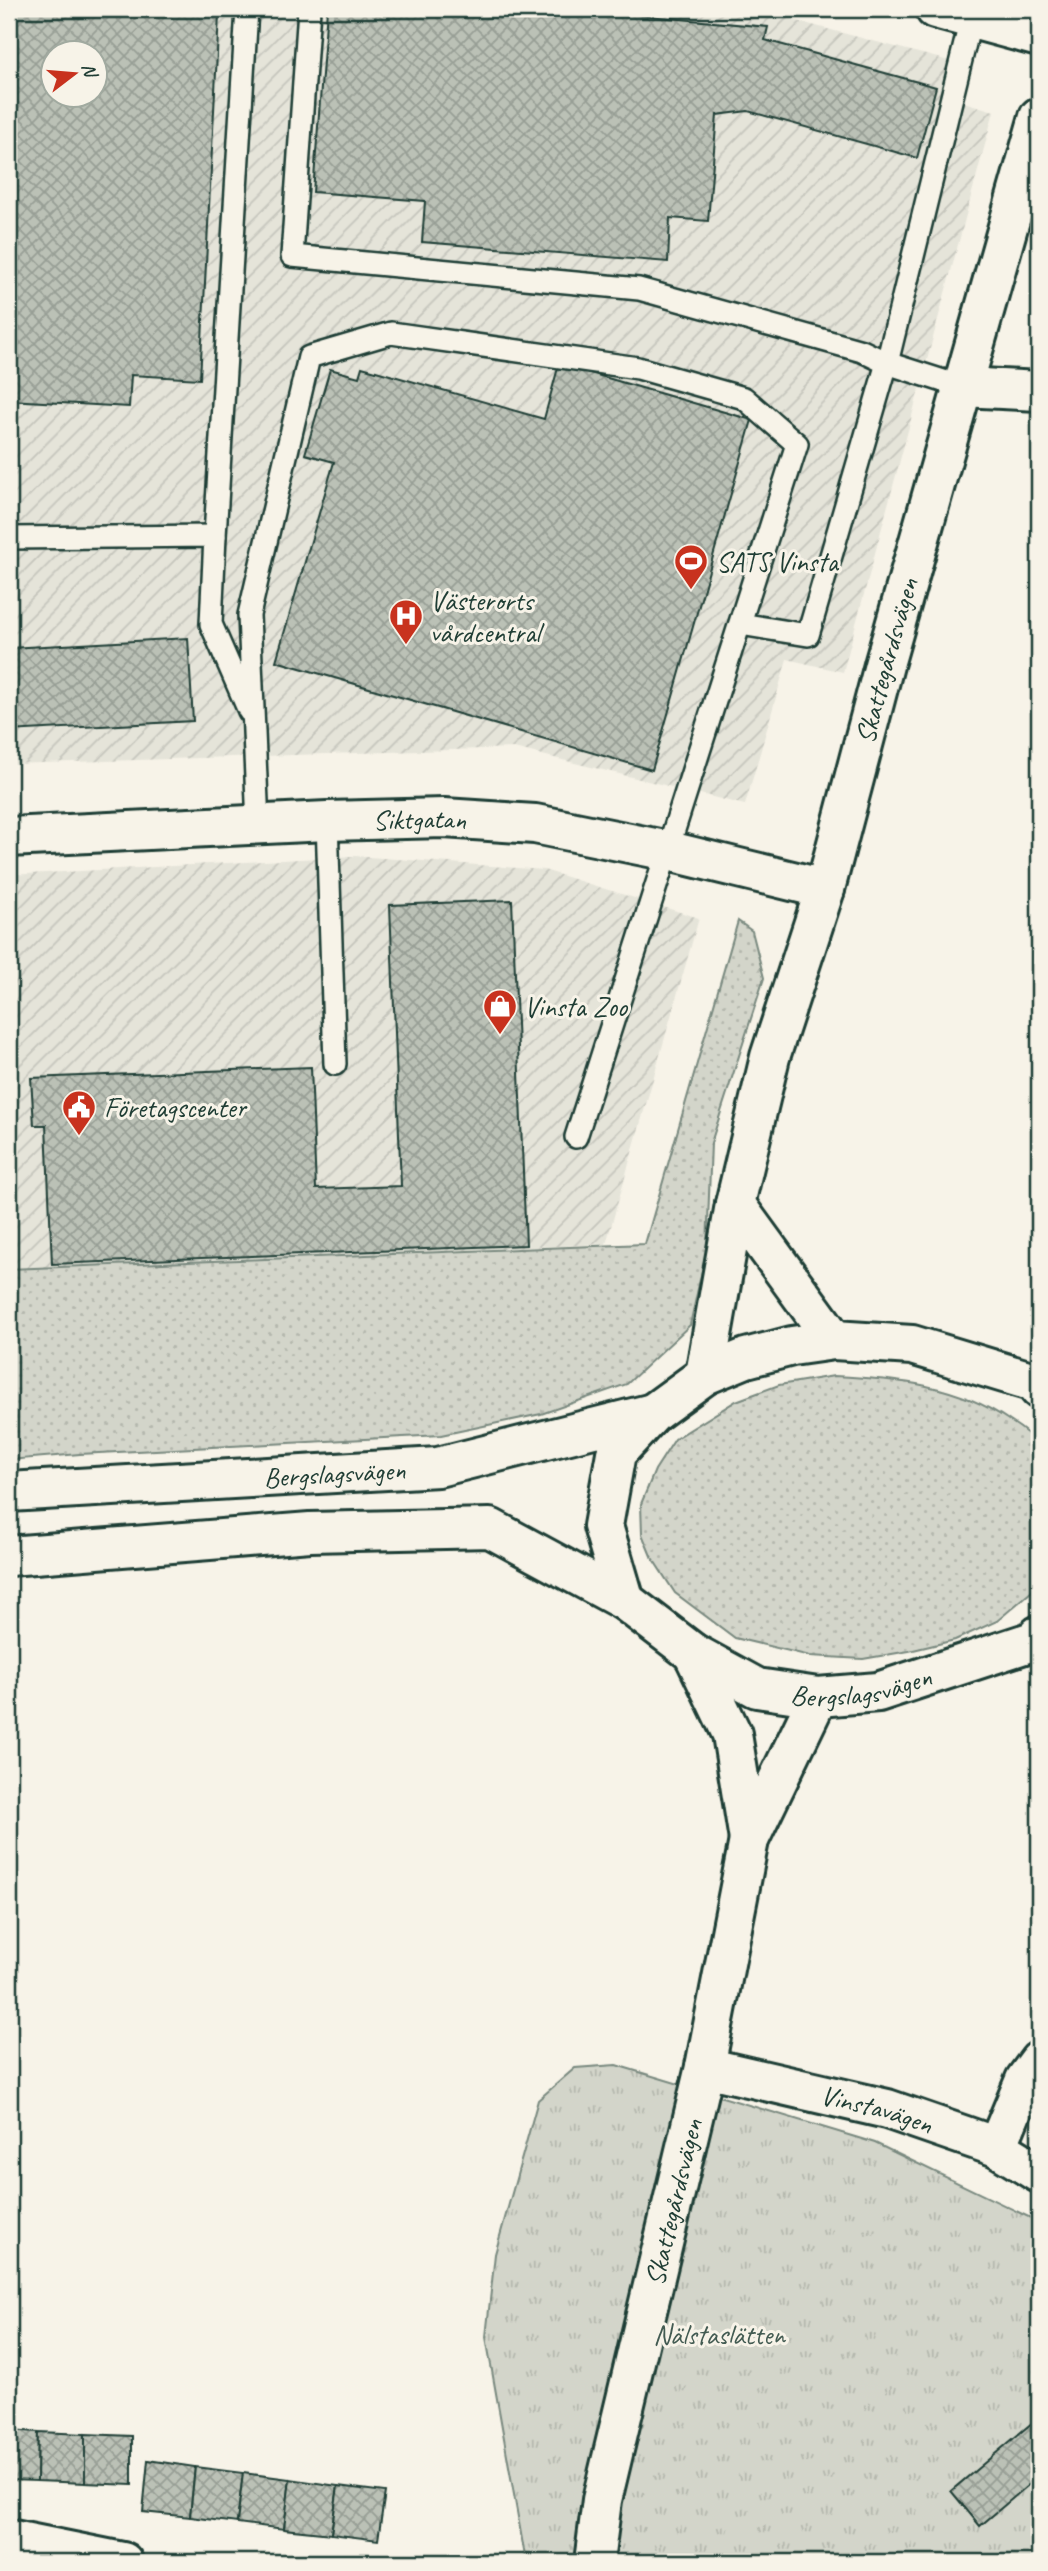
<svg xmlns="http://www.w3.org/2000/svg" width="1048" height="2571" viewBox="0 0 1048 2571" font-family="Caveat,sans-serif">
  <style>
    .industrial { fill: url(#industrial-furrows); fill-rule: evenodd }
    .grass { fill: url(#grass-dots); stroke: #79897f; stroke-width: 2 }
    .park { fill: url(#park-tufts); stroke: #79897f; stroke-width: 2 }
    .building { fill: url(#building-cross-hatch); stroke: #1f3d34; stroke-width: 2; fill-rule: evenodd }
    .lines { fill: none; stroke-linecap: round; stroke-linejoin: round }
    .service-casing { stroke: #1f3d34; stroke-width: 26 }
    .minor-casing { stroke: #1f3d34; stroke-width: 44 }
    .tertiary-casing { stroke: #1f3d34; stroke-width: 44 }
    .secondary-casing { stroke: #1f3d34; stroke-width: 44 }
    .service { stroke: #f7f3e8; stroke-width: 21 }
    .minor { stroke: #f7f3e8; stroke-width: 38 }
    .tertiary { stroke: #f7f3e8; stroke-width: 38 }
    .secondary { stroke: #f7f3e8; stroke-width: 38 }
    .labels { text-anchor: middle; dominant-baseline: central; stroke-width: 6; stroke-linejoin: round; paint-order: stroke }
    .poi-label { font-size: 28px; fill: #1f3d34; stroke: #f7f3e8; text-anchor: start }
    .street-label { font-size: 28px; fill: #1f3d34; stroke: #f7f3e8 }
    .park-label { font-size: 28px; fill: #435b52; stroke: #f7f3e8 }
  </style>
  <defs>
    <pattern id="industrial-furrows" width="10" height="10" patternUnits="userSpaceOnUse" patternTransform="scale(1.75)"><rect width="10" height="10" fill="#e5e4d9"/><path d="M-1 1l2-2M0 10L10 0M9 11l2-2" fill="none" stroke="#c4c4bb"/></pattern>
    <pattern id="grass-dots" width="8" height="8" patternUnits="userSpaceOnUse" patternTransform="scale(1.75)"><rect width="8" height="8" fill="#d3d5ca"/><path d="M2 2h.1M6 6h.1" fill="none" stroke="#b5b8ae" stroke-width="1.8" stroke-linecap="round"/></pattern>
    <pattern id="park-tufts" width="24" height="20" patternUnits="userSpaceOnUse" patternTransform="scale(1.75)"><rect width="24" height="20" fill="#d3d5ca"/><path d="M3 7l-1-3M5 7V3M7 7l1-3M15 17l-1-3M17 17v-4M19 17l1-3" fill="none" stroke="#b5b8ae"/></pattern>
    <pattern id="building-cross-hatch" width="8" height="8" patternUnits="userSpaceOnUse" patternTransform="scale(1.75)"><rect width="8" height="8" fill="#bbc1b6"/><path d="M0 0l8 8M0 8l8-8" fill="none" stroke="#979e95"/></pattern>
  </defs>
  <rect width="100%" height="100%" fill="#f7f3e8"/>
  <filter id="ink" filterUnits="userSpaceOnUse"><feTurbulence type="fractalNoise" baseFrequency=".0143" numOctaves="2"/><feDisplacementMap in="SourceGraphic" scale="14" xChannelSelector="R" yChannelSelector="G"/><feConvolveMatrix kernelMatrix="1 2 1 2 8 2 1 2 1" color-interpolation-filters="sRGB"/></filter>
  <g filter="url(#ink)">
    <g class="industrial">
      <path d="M 9,9 L 686,9 L 778,16 L 949,61 L 940,95 L 994,111 L 843,672 L 787,659 L 745,805 L 514,748 L 9,764 ZM 52,52 L 94,52 L 94,94 L 52,94 Z"/>
      <polygon points="355,856 544,870 699,918 606,1244 9,1269 9,875"/>
    </g>
    <g class="grass">
      <polygon points="738,921 752,931 764,978 711,1143 707,1248 690,1325 627,1384 541,1414 441,1435 80,1454 9,1460 9,1269 645,1244"/>
      <path d="M 834,1376 C 896,1379 957,1384 1010,1421 C 1021,1428 1031,1435 1039,1445 L 1039,1581 L 1031,1592 L 997,1621 L 955,1640 L 909,1651 L 863,1659 L 810,1656 L 735,1638 L 675,1593 L 651,1556 L 642,1534 L 641,1504 L 655,1470 L 675,1439 L 736,1401 L 779,1385 Z"/>
    </g>
    <polygon class="park" points="616,2065 875,2143 1039,2222 1039,2562 526,2562 486,2337 495,2254 538,2100 575,2068"/>
    <g class="building">
      <path d="M 9,9 L 105,9 L 219,15 L 200,379 L 131,375 L 129,407 L 9,400 ZM 52,52 L 94,52 L 94,94 L 52,94 Z"/>
      <polygon points="327,9 570,9 768,27 765,40 936,87 917,158 748,111 717,115 708,221 670,218 668,262 422,242 425,201 313,192"/>
      <polygon points="559,364 752,420 652,770 276,661 334,462 305,454 330,369 359,377 362,367 544,419"/>
      <polygon points="188,638 193,721 9,731 9,648"/>
      <polygon points="512,900 526,1245 52,1264 46,1125 34,1125 31,1078 311,1067 316,1189 401,1186 390,905"/>
      <polygon points="1039,2417 1039,2476 980,2526 951,2491"/>
      <polygon points="9,2430 38,2432 37,2481 9,2480"/>
      <polygon points="38,2432 85,2434 85,2483 37,2481"/>
      <polygon points="85,2434 132,2436 132,2485 85,2483"/>
      <polygon points="148,2460 195,2467 190,2517 143,2512"/>
      <polygon points="195,2467 243,2473 237,2523 190,2517"/>
      <polygon points="243,2473 290,2479 284,2529 237,2523"/>
      <polygon points="290,2479 338,2486 331,2534 284,2529"/>
      <polygon points="338,2486 385,2492 378,2540 331,2534"/>
    </g>
    <g class="lines">
      <g class="service-casing">
        <g id="service">
          <polyline points="309,9 292,256 639,289 862,351 887,363 962,387"/>
          <polyline points="215,536 247,9"/>
          <polyline points="9,538 215,536 211,624 249,711"/>
          <polyline points="740,624 808,635 887,363 971,19"/>
          <polyline points="327,821 335,1064"/>
          <polyline points="258,825 249,615 309,357 391,333 638,368 744,398 797,444 576,1137"/>
        </g>
      </g>
      <g class="minor-casing">
        <g id="minor">
          <polyline points="935,9 1039,37"/>
          <polyline points="962,387 1039,391"/>
          <path id="s1" d="M 9,837 L 327,821 L 444,818 L 535,824 L 669,851 L 825,889"/>
          <path id="s2" d="M 705,2067 L 887,2109 L 997,2147 L 1039,2173"/>
          <polyline points="997,2147 1025,2080 1039,2061"/>
          <polyline points="9,2539 123,2562"/>
        </g>
      </g>
      <g class="tertiary-casing">
        <g id="tertiary">
          <polyline points="735,1204 834,1340"/>
          <path id="s3" d="M 705,1375 L 735,1204 L 770,1057 L 825,889 L 884,665 L 1039,117"/>
          <polyline points="693,1653 732,1734 749,1840"/>
          <path id="s4" d="M 594,2562 L 602,2500 L 705,2067 L 749,1840 L 818,1697"/>
        </g>
      </g>
      <g class="secondary-casing">
        <g id="secondary">
          <path id="s5" d="M 1039,1389 L 1034,1382 L 912,1345 L 834,1340 L 792,1346 L 746,1358 L 705,1375 L 653,1413 L 616,1453 L 603,1526 L 625,1601 L 693,1653 L 757,1688 L 818,1697 L 878,1692 L 1033,1641 L 1039,1635"/>
          <path id="s6" d="M 9,1492 L 438,1467 L 653,1413"/>
          <polyline points="9,1556 310,1532 490,1528 625,1601"/>
        </g>
      </g>
      <use href="#service" class="service"/>
      <use href="#minor" class="minor"/>
      <use href="#tertiary" class="tertiary"/>
      <use href="#secondary" class="secondary"/>
    </g>
  </g>
  <defs>
    <g id="stadium-pin" transform="scale(1.75)"><path d="M0 17L-7.5 6A9.5 9.5 0 1 1 7.5 6Z" fill="#c8321e" stroke="#f7f3e8"/><path d="M0-5a6.5 5 0 1 0 0 10a6.5 5 0 1 0 0-10ZM-3.5-1.8h7v3.6h-7Z" fill="#fff"/></g>
    <g id="hospital-pin" transform="scale(1.75)"><path d="M0 17L-7.5 6A9.5 9.5 0 1 1 7.5 6Z" fill="#c8321e" stroke="#f7f3e8"/><path d="M-5-5h3v3.5h4V-5h3V5h-3V1.5h-4V5h-3Z" fill="#fff"/></g>
    <g id="shop-pin" transform="scale(1.75)"><path d="M0 17L-7.5 6A9.5 9.5 0 1 1 7.5 6Z" fill="#c8321e" stroke="#f7f3e8"/><path d="M-5-2.5h2.3a2.7 3.5 0 0 1 5.4 0H5L5.5 6h-11ZM-1.5-2.5h3a1.5 2.3 0 0 0-3 0Z" fill="#fff"/></g>
    <g id="civic-pin" transform="scale(1.75)"><path d="M0 17L-7.5 6A9.5 9.5 0 1 1 7.5 6Z" fill="#c8321e" stroke="#f7f3e8"/><path d="M-.6-6.5H3V-4.5H.6V-3L4-1V1h2V6H-6V1h2V-1L-.6-3ZM-1.2 2.5V6h2.4V2.5Z" fill="#fff"/></g>
  </defs>
  <g fill-rule="evenodd">
    <use href="#stadium-pin" x="691" y="561"/>
    <use href="#hospital-pin" x="406" y="616"/>
    <use href="#shop-pin" x="500" y="1006"/>
    <use href="#civic-pin" x="79" y="1107"/>
  </g>
  <g class="labels">
    <g class="poi-label">
      <text x="716" y="561">SATS Vinsta</text>
      <text x="430" y="600">Västerorts<tspan x="430" dy="32">vårdcentral</tspan></text>
      <text x="524" y="1006">Vinsta Zoo</text>
      <text x="104" y="1107">Företagscenter</text>
    </g>
    <g class="street-label">
      <text stroke="none"><textPath href="#s3" startOffset="738">Skattegårdsvägen</textPath></text>
      <text stroke="none"><textPath href="#s1" startOffset="411">Siktgatan</textPath></text>
      <text stroke="none"><textPath href="#s6" startOffset="326">Bergslagsvägen</textPath></text>
      <text stroke="none"><textPath href="#s5" startOffset="884">Bergslagsvägen</textPath></text>
      <text stroke="none"><textPath href="#s2" startOffset="177">Vinstavägen</textPath></text>
      <text stroke="none"><textPath href="#s4" startOffset="369">Skattegårdsvägen</textPath></text>
    </g>
    <g class="park-label">
      <text x="719" y="2334">Nälstaslätten</text>
    </g>
  </g>
  <rect width="1048" height="2571" fill="none" stroke="#f7f3e8" stroke-width="35"/>
  <rect x="18" y="18" width="1013" height="2536" fill="none" stroke="#1f3d34" stroke-width="2.5" filter="url(#ink)"/>
  <g transform="translate(74 74) rotate(74)"><circle r="33" fill="#f7f3e8" stroke="#a1aaa0" stroke-width="2"/>
  <path d="M0-5L12 26L0 18L-12 26Z" fill="#c8321e"/>
  <text y="-10" font-size="19" font-weight="bold" text-anchor="middle" fill="#1f3d34">N</text>
  </g>
</svg>
